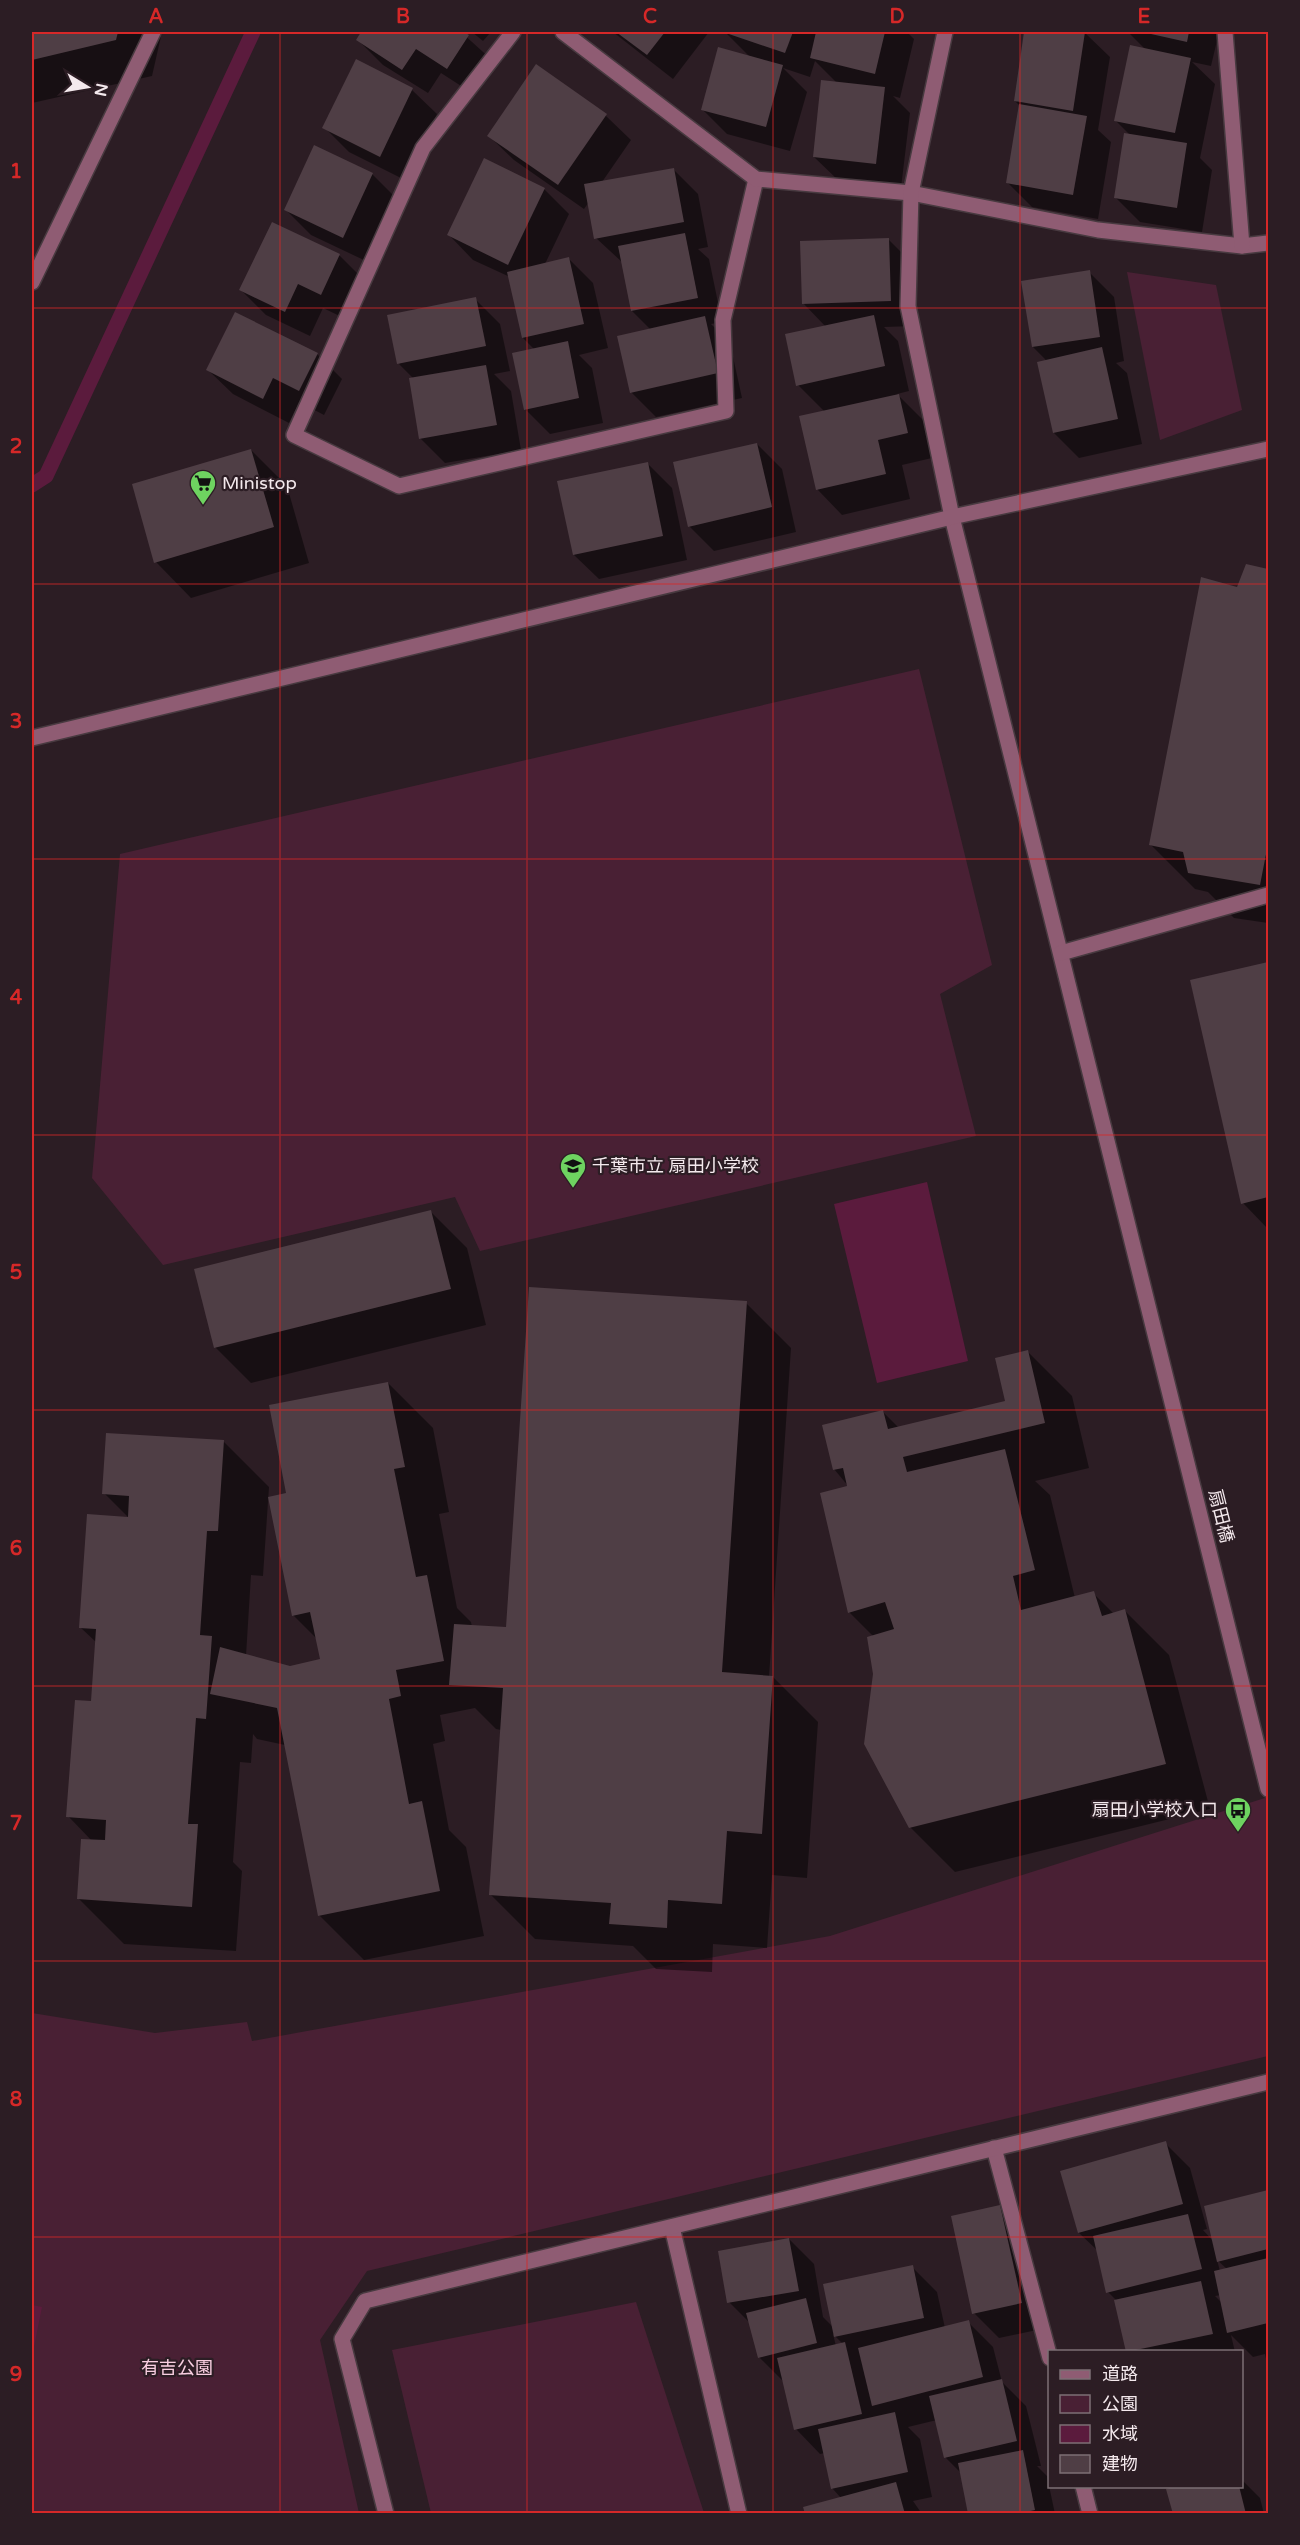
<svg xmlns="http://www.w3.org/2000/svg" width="1300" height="2545" viewBox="0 0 1300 2545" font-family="'Varela Round','Noto Sans JP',sans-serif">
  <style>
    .green { fill: #492034 }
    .water { fill: #5b1b3d }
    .shadow { fill: #0007; fill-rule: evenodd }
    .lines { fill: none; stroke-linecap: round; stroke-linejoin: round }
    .stream { stroke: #5b1b3d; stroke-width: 15 }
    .building { fill: #4f3e45 }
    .minor-casing { stroke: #483a40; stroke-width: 18 }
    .minor { stroke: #8f5c73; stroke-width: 15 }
    .grid { fill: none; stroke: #d62828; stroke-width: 1.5; stroke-opacity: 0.55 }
    .labels { text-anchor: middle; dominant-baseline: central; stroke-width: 4.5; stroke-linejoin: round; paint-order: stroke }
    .poi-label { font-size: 18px; fill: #f4e9ed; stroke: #2c1d24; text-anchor: start }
    .street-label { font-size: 18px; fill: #f4e9ed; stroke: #2c1d24 }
    .park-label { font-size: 18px; fill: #f8cee0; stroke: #2c1d24 }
    .neatline { fill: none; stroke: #d62828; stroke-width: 2 }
    .grid-label { font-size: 20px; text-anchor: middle; font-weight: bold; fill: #d62828 }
  </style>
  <rect width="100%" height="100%" fill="#2c1d24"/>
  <g class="green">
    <polygon points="1127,272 1216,285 1242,410 1160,440"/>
    <polygon points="919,669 992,965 940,994 976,1136 480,1251 455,1197 163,1265 92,1178 120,854"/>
    <polygon points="1268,1797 1268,2056 367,2271 320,2340 359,2513 32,2513 32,2013 155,2033 247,2022 252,2041 830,1936"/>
    <polygon points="636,2302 704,2513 431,2513 392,2350"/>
  </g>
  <g class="water">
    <polygon points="927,1182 968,1361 877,1383 834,1204"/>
    <polygon points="32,2305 42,2307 32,2357"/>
  </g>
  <g class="shadow">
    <polygon points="32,32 162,32 152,76 32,103"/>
    <polygon points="363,32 461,32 493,61 472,93 441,73 428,93 383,65 358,40"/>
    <polygon points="472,32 491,32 483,41"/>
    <polygon points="613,32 709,32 673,79"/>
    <polygon points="725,32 907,32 914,39 900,98 893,96 910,113 901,188 839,181 814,157 837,83 815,61 810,77 783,68 807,92 790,151 727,134 702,109 751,58"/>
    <polygon points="1026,32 1084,32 1110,57 1098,130 1111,142 1098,219 1032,207 1007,182 1020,106 1015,101"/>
    <polygon points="1128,32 1219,32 1211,66 1192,62 1215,84 1200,158 1212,170 1202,232 1140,222 1115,197 1131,136 1115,120 1147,51"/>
    <polygon points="537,66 606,116 631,140 602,182 673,169 698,194 708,247 698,249 709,259 722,322 711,324 730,343 742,398 656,417 631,392 651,330 632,311 623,263 596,238 589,202 584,209 514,160 489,136"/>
    <polygon points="412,90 437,114 405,180 349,152 324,127"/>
    <polygon points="372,174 397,199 368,262 311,235 286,210"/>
    <polygon points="544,189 569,214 545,264 568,258 593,283 608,348 579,355 592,368 603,423 550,434 525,409 535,350 523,338 510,277 473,260 449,235"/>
    <polygon points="273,224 340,256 364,280 346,319 323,308 310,336 266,315 241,290"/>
    <polygon points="888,239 913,264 915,326 884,327 898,341 909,391 897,394 923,420 932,458 902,465 910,499 842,515 818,490 801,418 825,412 798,385 826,327 803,303"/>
    <polygon points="1089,272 1114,297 1124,361 1116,363 1127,373 1142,444 1079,458 1054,433 1047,361 1033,347"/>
    <polygon points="475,299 500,324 510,371 494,374 511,391 521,450 445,463 420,438 414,379 399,364"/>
    <polygon points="317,354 342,379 324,415 299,402 289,423 233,394 208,370"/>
    <polygon points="757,444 782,469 796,532 714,551 689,526"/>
    <polygon points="251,450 287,486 309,563 191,598 156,562"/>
    <polygon points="647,463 672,488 687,560 599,579 574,555"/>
    <polygon points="1247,565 1268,570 1268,923 1234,918 1208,892 1195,889 1150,844"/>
    <polygon points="1268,963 1268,1229 1243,1203 1191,982"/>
    <polygon points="431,1212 467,1248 486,1325 251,1383 215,1347"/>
    <polygon points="746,1303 791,1348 769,1677 773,1677 818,1722 807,1878 772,1875 767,1948 713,1944 712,1972 656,1969 633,1946 535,1939 490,1894 501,1730 496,1729 475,1708 440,1715 445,1741 433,1744 449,1830 466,1847 484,1936 364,1960 319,1915 285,1745 257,1739 253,1734 251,1763 240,1762 233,1862 242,1871 236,1951 124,1944 79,1899 92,1841 68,1816 93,1702 97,1643 81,1628 129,1518 104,1493 224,1442 269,1487 263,1576 251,1575 246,1656 290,1667 322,1660 317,1639 293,1615 288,1494 388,1383 433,1428 449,1512 439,1514 457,1608 471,1622 472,1627 507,1629"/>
    <polygon points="1027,1351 1072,1396 1089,1468 1035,1481 1050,1495 1075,1598 1093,1593 1114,1614 1124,1610 1169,1655 1210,1809 955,1872 910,1827 875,1674 873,1636 849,1612 849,1487 834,1469 883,1412 899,1428 1007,1402"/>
    <path d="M 1165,2143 L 1190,2168 L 1207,2229 L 1203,2230 L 1214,2242 L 1206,2207 L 1268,2191 L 1268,2368 L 1265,2354 L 1253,2357 L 1231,2335 L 1235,2352 L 1127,2352 L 1116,2300 L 1108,2292 L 1098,2251 L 1079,2233 L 1062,2172 ZM 1217,2260 L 1227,2269 L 1220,2271 ZM 1221,2295 L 1223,2304 L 1215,2296 Z"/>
    <polygon points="1000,2207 1025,2232 1046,2328 999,2338 974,2313"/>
    <path d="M 789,2239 L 814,2264 L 823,2317 L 834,2328 L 912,2267 L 937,2292 L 945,2328 L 968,2322 L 993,2347 L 1002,2382 L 1026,2406 L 1041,2466 L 1037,2466 L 1047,2476 L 1055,2514 L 970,2514 L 961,2473 L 946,2458 L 937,2420 L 908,2427 L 920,2439 L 932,2497 L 913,2501 L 922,2514 L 806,2514 L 841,2498 L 832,2488 L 825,2453 L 820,2454 L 796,2429 L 784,2382 L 759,2357 L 751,2324 L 729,2302 ZM 833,2334 L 843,2344 L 836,2346 Z"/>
    <polygon points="1242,2480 1260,2498 1264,2514 1174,2514 1183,2486 1242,2486"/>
  </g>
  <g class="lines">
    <polyline class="stream" points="32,485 46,476 253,32"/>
  </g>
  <g class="building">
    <polygon points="32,32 118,32 116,40 32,60"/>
    <polygon points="361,32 464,32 469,35 447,69 416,49 402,70 356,40"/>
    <polygon points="616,32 665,32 647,55"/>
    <polygon points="723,32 793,32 785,53"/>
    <polygon points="816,32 885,32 875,74 810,58"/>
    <polygon points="1024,32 1085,32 1073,111 1014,101"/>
    <polygon points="1142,32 1189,32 1187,42"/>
    <polygon points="1130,45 1191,58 1175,133 1114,121"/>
    <polygon points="718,47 783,65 766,127 701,110"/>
    <polygon points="356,59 413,88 380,157 322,128"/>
    <polygon points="536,64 607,114 558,185 487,136"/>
    <polygon points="821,80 885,87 876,164 813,157"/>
    <polygon points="1019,104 1087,116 1073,195 1006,183"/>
    <polygon points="1124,133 1187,143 1177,208 1114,198"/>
    <polygon points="314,145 373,173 343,238 284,210"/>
    <polygon points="484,158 545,188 508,265 447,235"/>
    <polygon points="674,168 684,222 594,239 584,184"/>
    <polygon points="272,222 340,254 321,295 298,284 285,312 239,290"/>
    <polygon points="685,233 698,298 631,311 618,246"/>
    <polygon points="889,238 891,301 802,304 800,241"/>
    <polygon points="569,257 584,324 522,338 507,272"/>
    <polygon points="1090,270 1100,337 1032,347 1021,281"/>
    <polygon points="476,297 486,346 397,364 387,315"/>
    <polygon points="235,312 318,353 299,391 273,378 263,399 206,370"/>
    <polygon points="874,315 885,366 796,386 785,334"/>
    <polygon points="705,316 718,373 630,393 617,336"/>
    <polygon points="568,341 579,398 524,410 512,353"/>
    <polygon points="1102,347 1118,419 1053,433 1037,362"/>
    <polygon points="486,365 497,425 419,439 409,378"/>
    <polygon points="899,394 908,433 878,440 886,474 816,490 799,416"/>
    <polygon points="757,443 772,507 688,527 673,462"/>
    <polygon points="251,449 274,527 154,563 132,484"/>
    <polygon points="648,462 663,536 573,555 557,481"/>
    <polygon points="1246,564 1268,569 1268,844 1260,885 1188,873 1183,852 1149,845 1201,577 1237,587"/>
    <polygon points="1268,962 1268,1197 1241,1204 1190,980"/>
    <polygon points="431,1210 451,1289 214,1348 194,1269"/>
    <polygon points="529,1287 747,1301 722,1672 773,1676 762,1834 727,1831 722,1904 668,1900 667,1928 609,1924 611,1903 489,1895 503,1688 449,1685 454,1624 506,1627"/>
    <polygon points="1028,1350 1045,1423 903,1457 907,1472 1005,1449 1035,1570 1013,1576 1021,1610 1094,1591 1102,1616 1125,1609 1166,1764 909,1828 864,1744 873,1674 867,1637 894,1629 885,1602 848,1613 820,1493 847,1486 843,1468 833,1470 822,1425 883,1410 888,1429 1005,1401 995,1358"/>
    <polygon points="388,1382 405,1467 394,1469 416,1577 427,1575 444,1661 396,1670 401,1696 389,1699 409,1804 422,1801 440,1891 318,1916 277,1708 210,1694 220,1647 290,1666 320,1659 310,1612 292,1616 268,1497 286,1493 269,1405"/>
    <polygon points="106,1433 224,1440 218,1531 207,1531 200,1635 212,1636 206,1719 196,1718 188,1824 198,1824 192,1907 77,1899 81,1839 105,1840 106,1820 66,1817 75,1700 91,1701 96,1629 79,1628 87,1514 128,1517 129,1496 102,1494"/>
    <polygon points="1166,2141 1183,2204 1078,2233 1060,2171"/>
    <polygon points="1268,2190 1268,2249 1217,2262 1204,2206"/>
    <polygon points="1000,2205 1022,2303 972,2314 951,2216"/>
    <polygon points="1188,2214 1202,2269 1106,2293 1093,2236"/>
    <polygon points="789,2238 799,2291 727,2303 718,2251"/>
    <polygon points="1268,2258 1268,2323 1227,2333 1214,2271"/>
    <polygon points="913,2265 924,2318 834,2337 823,2284"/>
    <polygon points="1201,2281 1213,2334 1126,2352 1114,2300"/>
    <polygon points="806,2298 817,2343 758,2358 746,2313"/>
    <polygon points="969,2320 983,2377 872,2406 858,2348"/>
    <polygon points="845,2342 862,2414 794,2430 777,2358"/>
    <polygon points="1002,2379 1017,2441 944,2458 929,2396"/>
    <polygon points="895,2412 908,2472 831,2489 818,2429"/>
    <polygon points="1023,2450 1035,2510 1017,2514 968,2514 958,2463"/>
    <polygon points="896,2482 905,2514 805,2514 803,2507"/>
    <polygon points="1177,2486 1239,2486 1246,2514 1173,2514 1166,2489"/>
  </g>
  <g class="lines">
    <g class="minor-casing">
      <g id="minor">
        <polyline points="513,32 423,148 294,435 399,486 726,411 723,320 756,179"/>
        <polyline points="563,32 756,179 911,193 1098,230 1242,246 1268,243"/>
        <polyline points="945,32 911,193 908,306 952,517 1268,1789"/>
        <polyline points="1225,32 1242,246"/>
        <polyline points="32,282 153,32"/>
        <polyline points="32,738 952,517 1268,449"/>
        <polyline points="1061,953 1268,895"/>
        <polyline points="994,2148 1050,2358"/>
        <polyline points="672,2227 739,2514"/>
        <polyline points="1083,2486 1090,2514"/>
        <polyline points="386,2514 342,2339 365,2301 1268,2082"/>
      </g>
    </g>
    <use href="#minor" class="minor"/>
  </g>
  <path class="grid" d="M 280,32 L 280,2514M 527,32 L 527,2514M 773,32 L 773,2514M 1020,32 L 1020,2514M 32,308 L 1268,308M 32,584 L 1268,584M 32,859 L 1268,859M 32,1135 L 1268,1135M 32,1410 L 1268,1410M 32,1686 L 1268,1686M 32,1961 L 1268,1961M 32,2237 L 1268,2237"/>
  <defs>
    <g id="supermarket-pin" transform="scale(1.35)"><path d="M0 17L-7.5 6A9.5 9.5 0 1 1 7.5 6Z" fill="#6ed360" stroke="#2c1d24"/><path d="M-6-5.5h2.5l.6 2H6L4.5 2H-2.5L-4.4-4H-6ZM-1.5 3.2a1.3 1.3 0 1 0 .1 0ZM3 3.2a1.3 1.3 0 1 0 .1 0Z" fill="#111"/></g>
    <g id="school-pin" transform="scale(1.35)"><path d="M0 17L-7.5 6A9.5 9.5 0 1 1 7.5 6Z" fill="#6ed360" stroke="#2c1d24"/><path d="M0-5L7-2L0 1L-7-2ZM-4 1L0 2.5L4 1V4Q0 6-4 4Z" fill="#111"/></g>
    <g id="bus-pin" transform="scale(1.35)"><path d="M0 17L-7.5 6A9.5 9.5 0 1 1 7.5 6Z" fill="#6ed360" stroke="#2c1d24"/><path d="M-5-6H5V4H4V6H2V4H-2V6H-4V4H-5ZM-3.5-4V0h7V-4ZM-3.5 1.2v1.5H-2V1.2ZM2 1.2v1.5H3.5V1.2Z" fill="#111"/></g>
  </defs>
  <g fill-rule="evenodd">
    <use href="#supermarket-pin" x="203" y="483"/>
    <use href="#school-pin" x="573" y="1166"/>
    <use href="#bus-pin" x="1238" y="1810"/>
  </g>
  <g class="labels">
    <g class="poi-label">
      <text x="222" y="483">Ministop</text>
      <text x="592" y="1166">千葉市立 扇田小学校</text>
      <text x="1218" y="1810" text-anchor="end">扇田小学校入口</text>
    </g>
    <g class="street-label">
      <text transform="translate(1221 1516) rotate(76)">扇田橋</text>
    </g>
    <g class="park-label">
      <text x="177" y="2368">有吉公園</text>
    </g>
  </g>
  <rect width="1300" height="2545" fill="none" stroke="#2c1d24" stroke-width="66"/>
  <rect x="1048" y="2350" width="195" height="138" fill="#2c1d24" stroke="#7c6f74" stroke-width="1.5"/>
  <rect x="1060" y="2370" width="30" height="9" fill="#8f5c73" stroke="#7c6f74" stroke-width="1.5"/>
  <text x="1102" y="2380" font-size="18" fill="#f4e9ed">道路</text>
  <rect x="1060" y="2395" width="30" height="18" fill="#492034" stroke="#7c6f74" stroke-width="1.5"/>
  <text x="1102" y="2410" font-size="18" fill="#f4e9ed">公園</text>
  <rect x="1060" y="2425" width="30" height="18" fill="#5b1b3d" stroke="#7c6f74" stroke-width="1.5"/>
  <text x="1102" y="2440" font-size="18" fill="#f4e9ed">水域</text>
  <rect x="1060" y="2455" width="30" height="18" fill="#4f3e45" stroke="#7c6f74" stroke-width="1.5"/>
  <text x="1102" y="2470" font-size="18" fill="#f4e9ed">建物</text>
  <g transform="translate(87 87) rotate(101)" stroke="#2c1d24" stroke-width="4.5" paint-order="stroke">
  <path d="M0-4.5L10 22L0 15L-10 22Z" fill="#f4e9ed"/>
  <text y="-9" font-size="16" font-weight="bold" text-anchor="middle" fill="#f4e9ed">N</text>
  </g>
  <rect x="33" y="33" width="1234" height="2479" class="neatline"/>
  <g class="grid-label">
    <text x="156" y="23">A</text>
    <text x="403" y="23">B</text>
    <text x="650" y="23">C</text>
    <text x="897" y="23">D</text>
    <text x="1144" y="23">E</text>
    <text x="16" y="178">1</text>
    <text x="16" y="453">2</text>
    <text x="16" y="728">3</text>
    <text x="16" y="1004">4</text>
    <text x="16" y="1279">5</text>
    <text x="16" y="1555">6</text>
    <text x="16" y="1830">7</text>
    <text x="16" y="2106">8</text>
    <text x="16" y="2381">9</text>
  </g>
</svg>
